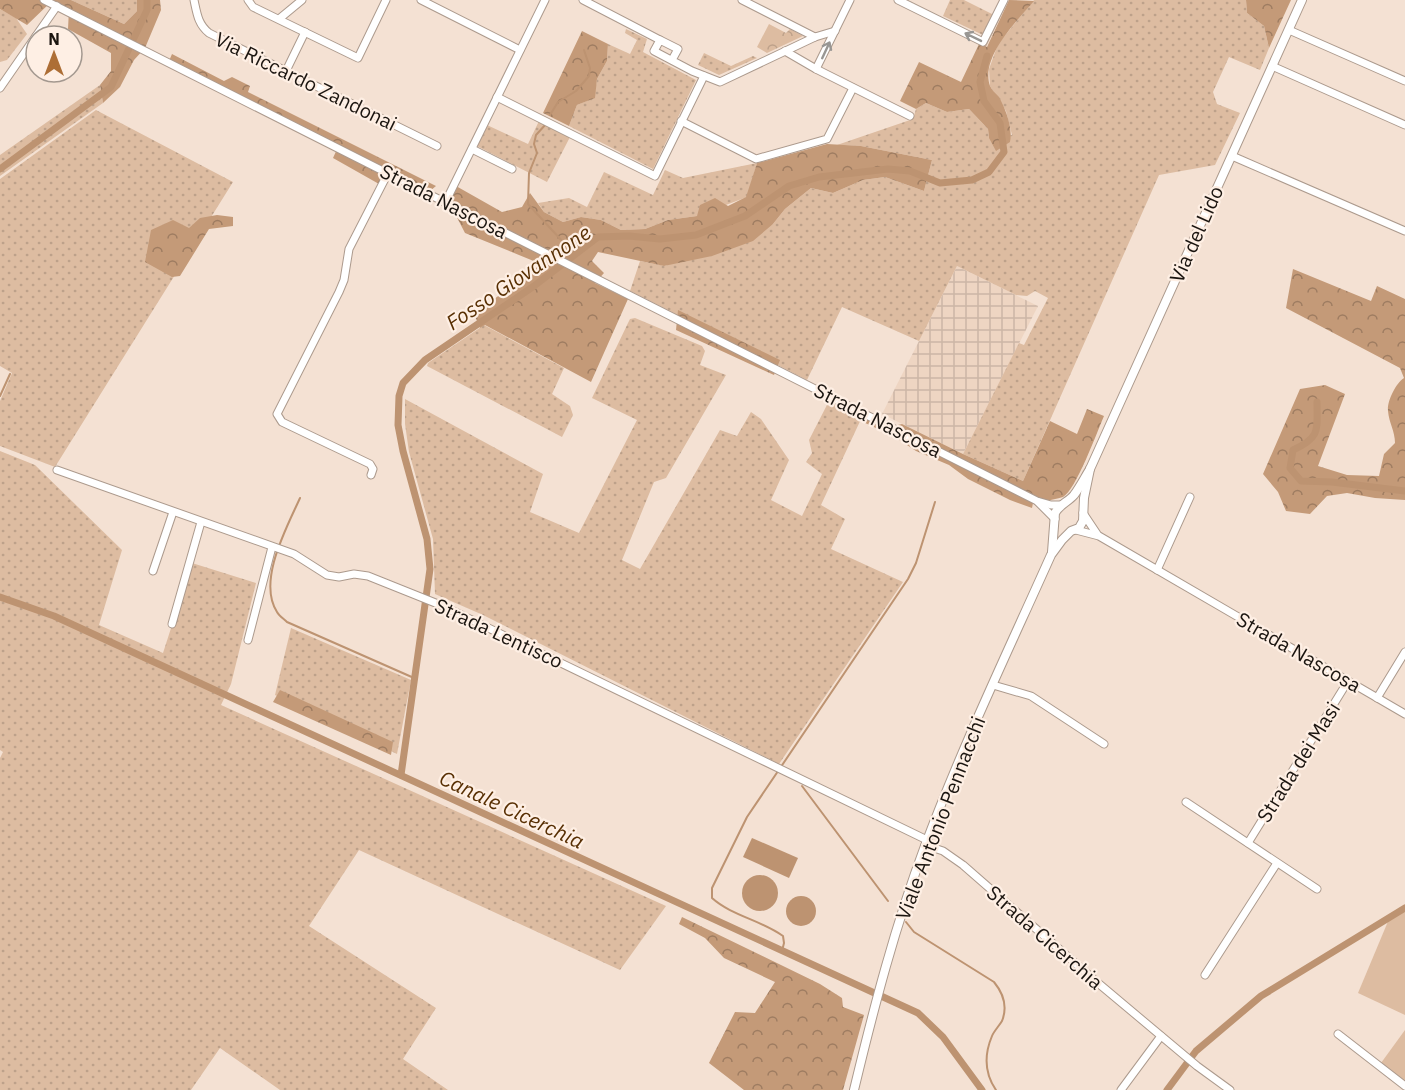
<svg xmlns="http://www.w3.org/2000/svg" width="1405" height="1090" viewBox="0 0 1405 1090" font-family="'IBM Plex Sans',sans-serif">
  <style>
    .industrial { fill: url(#industrial-grid) }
    .grass { fill: url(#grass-dots) }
    .forest { fill: url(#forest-crowns) }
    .park { fill: url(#park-crowns) }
    .pitch { fill: #ddbca1 }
    .water { fill: #bd9371 }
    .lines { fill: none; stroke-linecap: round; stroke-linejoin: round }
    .stream { stroke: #bd9371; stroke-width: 2 }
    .canal { stroke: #bd9371; stroke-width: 7 }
    .minor-casing { stroke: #ac9a8d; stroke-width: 9 }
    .major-casing { stroke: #ac9a8d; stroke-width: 10 }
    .minor { stroke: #fff; stroke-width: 7 }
    .major { stroke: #fff; stroke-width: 8 }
    .oneway { stroke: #989693 }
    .labels { text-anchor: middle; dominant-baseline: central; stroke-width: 4.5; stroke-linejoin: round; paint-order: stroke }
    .street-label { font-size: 20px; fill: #1b1510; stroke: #feefe4 }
    .water-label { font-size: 21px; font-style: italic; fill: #582f03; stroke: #feefe4 }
  </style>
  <defs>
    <pattern id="industrial-grid" width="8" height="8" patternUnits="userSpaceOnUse" patternTransform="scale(1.5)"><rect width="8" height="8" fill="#eed5c2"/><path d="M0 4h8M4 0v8" fill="none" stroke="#ccb6a6"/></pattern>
    <pattern id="grass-dots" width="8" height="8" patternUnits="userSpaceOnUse" patternTransform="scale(1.5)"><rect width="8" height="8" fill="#ddbca1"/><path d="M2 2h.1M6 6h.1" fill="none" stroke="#bda18a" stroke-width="1.8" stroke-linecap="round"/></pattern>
    <pattern id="forest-crowns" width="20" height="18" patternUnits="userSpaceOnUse" patternTransform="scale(1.5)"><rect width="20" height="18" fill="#c49a78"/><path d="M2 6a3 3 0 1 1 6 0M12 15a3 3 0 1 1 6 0" fill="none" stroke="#9e7c61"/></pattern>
    <pattern id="park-crowns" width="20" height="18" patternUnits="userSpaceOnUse" patternTransform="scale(1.5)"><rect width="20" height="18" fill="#ddbca1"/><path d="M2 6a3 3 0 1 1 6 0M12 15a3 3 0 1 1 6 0" fill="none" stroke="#bda18a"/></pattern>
  </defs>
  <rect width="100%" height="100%" fill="#f4e1d3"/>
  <polygon class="industrial" points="957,266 1038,306 963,454 882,414"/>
  <g class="grass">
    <polygon points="71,0 137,0 137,11 124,24"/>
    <polygon points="950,0 964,0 1000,18 986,47 979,44 983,35 943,16"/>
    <polygon points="1034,0 1246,0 1247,13 1264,26 1269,48 1260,70 1229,57 1213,92 1217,104 1240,113 1215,165 1159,175 1023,481 963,454 1019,343 1024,345 1048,298 1035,291 1027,296 1016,295 957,266 919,341 842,307 807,380 630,291 640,261 665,266 773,224 785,209 811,188 833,193 863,180 885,177 924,191 932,160 861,146 837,145 913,119 916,109 926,103 947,112 969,109 988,129 989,138 1012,135 1006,111 990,86 989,69 998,44"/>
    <polygon points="0,9 16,18 27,34 7,60 0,62"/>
    <polygon points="626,29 647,39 643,52 696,80 653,169 569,126 577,105 594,98 597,79 607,61 608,44 630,54 637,40 625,33"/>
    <polygon points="704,53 731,66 753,56 757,58 719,75 698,65"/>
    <polygon points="100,85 103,103 0,176 0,155"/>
    <polygon points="96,110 233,182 55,467 0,446 0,401 12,373 0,366 0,179"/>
    <polygon points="539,121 570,137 547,182 477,146 487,125 528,144"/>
    <polygon points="757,163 747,197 697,216 668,220 645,229 621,230 601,220 581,217 563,222 544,212 538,203 569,198 587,207 604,172 653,195 665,170 683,178"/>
    <polygon points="635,318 702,346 705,351 700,365 726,375 666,478 654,482 622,560 640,569 720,430 737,436 751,412 761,419 789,460 771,500 802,516 822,474 806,462 812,453 809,440 829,401 862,417 821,505 845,519 831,549 903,582 779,764 483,615 435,594 433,539 409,452 405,424 405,399 543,474 530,512 579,533 637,420 592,398 628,323 630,319"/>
    <polygon points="484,325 564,368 552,394 570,406 573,415 562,437 427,366 428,363"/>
    <polygon points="0,451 35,465 122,550 99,625 163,653 192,563 256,583 231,684 221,705 666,906 620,970 359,850 309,926 436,1008 403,1059 448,1090 280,1090 220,1048 191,1090 0,1090 0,758 3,752 0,750"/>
    <polygon points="291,628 411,680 397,754 275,695"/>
  </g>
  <g class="forest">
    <polygon points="0,0 71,0 124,24 137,11 137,0 160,0 161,10 145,48 134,60 120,87 103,103 100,85 111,71 111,53 68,29 69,9 52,1 27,25 0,9"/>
    <path d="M 1009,0 L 1034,1 C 1017,21 980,57 990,86 C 992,90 996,94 999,97 C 1006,110 1013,128 1010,142 L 996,151 L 989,138 L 988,129 L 969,109 L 947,112 L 926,103 L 916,109 L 900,101 L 919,62 L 961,82 L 979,44 L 987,47 Z"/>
    <polygon points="1246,0 1291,0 1269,48 1264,26 1247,13"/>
    <polygon points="582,31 608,44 607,61 597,79 595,98 577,105 569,126 543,113"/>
    <polygon points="172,54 224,81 232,77 250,86 248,92 436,186 430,191 393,173 379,184 333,158 338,147 169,61"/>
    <polygon points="827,144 861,146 932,160 924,191 885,177 863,180 833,193 811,188 785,209 773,224 753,241 712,256 664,266 598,252 592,261 604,273 595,283 628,299 591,382 485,325 480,328 474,314 541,264 465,233 449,202 456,186 502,212 522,207 530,193 544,212 563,222 581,217 601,220 621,230 645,229 668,220 697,216 700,205 715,198 728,206 746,197 757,163"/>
    <polygon points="217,215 233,217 233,226 209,229 180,276 172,277 145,262 151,230 173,220 189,228 200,218"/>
    <path d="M 1293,269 L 1371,301 L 1377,286 L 1405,299 L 1405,500 L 1375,498 L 1347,493 L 1327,496 L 1310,514 L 1286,511 L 1278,492 L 1263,474 L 1300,389 L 1325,385 L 1345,394 L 1318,466 L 1347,475 L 1379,476 L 1384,454 L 1395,443 C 1395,431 1389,423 1388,411 C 1387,401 1396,383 1404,378 L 1400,368 L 1286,308 Z"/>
    <polygon points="678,310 780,360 774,375 676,330"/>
    <path d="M 1087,409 L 1104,416 C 1097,432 1076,490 1063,497 C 1057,499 1051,499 1045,502 L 1034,498 L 1032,508 L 1010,500 L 968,479 L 949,465 L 916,451 L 895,437 L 861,421 L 862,417 L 885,428 L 902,424 L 963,454 L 1023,481 L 1050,421 L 1077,434 Z"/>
    <polygon points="280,690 393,742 391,755 273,702"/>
    <polygon points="682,917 820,984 842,998 843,1007 864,1015 843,1090 744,1090 709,1063 735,1012 755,1013 775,982 724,958 705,938 679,924"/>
  </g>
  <polygon class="park" points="769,24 786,33 790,29 803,36 767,53 757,47"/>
  <g class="pitch">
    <polygon points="1405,909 1405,1015 1358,993 1389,919"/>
    <polygon points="1405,1030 1405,1082 1381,1063"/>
  </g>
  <g class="water">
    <polygon points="752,838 798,858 789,878 743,857"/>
    <circle cx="760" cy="893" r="18"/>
    <circle cx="801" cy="911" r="15"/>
  </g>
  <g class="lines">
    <g class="stream">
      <polyline points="550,115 558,102 576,91 589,76 590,68 584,50"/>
      <polyline points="546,124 536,135 534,144 537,153 529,173 528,204 575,255"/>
      <polyline points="0,396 10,374"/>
      <path d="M 300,498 C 287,527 257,581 277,612 C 279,616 284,619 287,622 L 414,678"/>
      <polyline points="802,786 888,901"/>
      <path d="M 906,922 L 914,932 L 994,982 C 1003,993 1008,1006 1002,1021 C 999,1026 994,1031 992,1036 C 984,1055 985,1074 996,1090"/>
      <path d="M 782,951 L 784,943 L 783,936 C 761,920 732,916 712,898 L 712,888 L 747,817 L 908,579 L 916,563 L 935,502"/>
    </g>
    <g class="canal">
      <polyline points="0,169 111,87 147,10 147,0"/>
      <path d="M 1317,402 C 1317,430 1321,437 1293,450 L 1290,468 L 1301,481 L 1332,482 L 1405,491"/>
      <polyline points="0,597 54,616 918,1013 943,1037 982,1090"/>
      <polyline points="401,775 430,569 427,539 403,451 398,425 399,396 403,383 425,360 534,286 598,237 629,236 660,239 696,235 745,216 789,186 819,177 888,169 910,171 940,183 972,180 989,172 1004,152 1000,123 984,101 980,82 987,56"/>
      <polyline points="1167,1090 1196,1051 1261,996 1405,908"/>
    </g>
    <g class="minor-casing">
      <g id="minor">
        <polyline points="44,0 1037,501 1051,505 1061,505"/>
        <path d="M 194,0 C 197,14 198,24 209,33 L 437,146"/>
        <polyline points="248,0 253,7 358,58 386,0"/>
        <polyline points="421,0 520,50"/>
        <polyline points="583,0 660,40"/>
        <polyline points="742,0 815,37"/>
        <polyline points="898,0 983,42 1004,0"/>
        <polyline points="279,19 302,0"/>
        <polyline points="1289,30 1405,81"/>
        <polyline points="36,36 57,6"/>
        <polyline points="785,51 816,69 910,116"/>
        <polyline points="672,60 678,49 660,40 654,51 692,71 720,82 815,37 835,31"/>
        <polyline points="1272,66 1405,125"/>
        <polyline points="816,69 850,0"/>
        <polyline points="286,71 305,32"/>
        <polyline points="0,88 36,36"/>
        <polyline points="497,97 655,176 704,76"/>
        <polyline points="681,121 756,159 827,139 853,88"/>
        <polyline points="472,149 512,169"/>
        <polyline points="1232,156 1405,231"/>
        <polyline points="445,203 545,0"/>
        <polyline points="57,470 294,554 327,575 339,577 354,574 368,576 443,606 927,840"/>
        <polyline points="371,475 373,469 370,464 282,422 277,414 339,292 344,280 349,249 388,173"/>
        <polyline points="1038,502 1055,519"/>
        <polyline points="1083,513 1097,534"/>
        <polyline points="1076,530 1099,536 1405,714"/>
        <polyline points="1157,570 1190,497"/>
        <polyline points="153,571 173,512"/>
        <polyline points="172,624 201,522"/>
        <polyline points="248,640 272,547"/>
        <polyline points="993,685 1031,696 1104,744"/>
        <polyline points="1377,698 1405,652"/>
        <polyline points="1186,802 1317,889"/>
        <polyline points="1248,843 1348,681"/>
        <polyline points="925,845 943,851 963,865 1098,983 1197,1066 1230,1090"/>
        <polyline points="1205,975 1277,863"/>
        <polyline points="1338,1034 1405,1086"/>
        <polyline points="1121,1090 1161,1036"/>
      </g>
    </g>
    <g class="major-casing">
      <g id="major">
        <path d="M 1052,552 L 1055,513 C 1059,505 1068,502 1074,495 C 1080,487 1085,477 1090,469 L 1302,0"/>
        <path d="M 854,1090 C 874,1007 895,926 925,846 C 962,747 1008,651 1051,555 L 1062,540 L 1071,531 L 1079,528 L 1083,521 L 1084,498 L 1090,469"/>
      </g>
    </g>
    <use href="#minor" class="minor"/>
    <use href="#major" class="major"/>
  </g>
  <defs><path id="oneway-shaft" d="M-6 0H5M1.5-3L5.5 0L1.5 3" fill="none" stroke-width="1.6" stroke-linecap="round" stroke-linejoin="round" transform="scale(1.5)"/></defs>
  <g class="oneway">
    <use href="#oneway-shaft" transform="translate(973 37) rotate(-154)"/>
    <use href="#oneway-shaft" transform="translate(826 50) rotate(-65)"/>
  </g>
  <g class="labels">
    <g class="street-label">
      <text transform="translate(306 81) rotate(26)">Via Riccardo Zandonai</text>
      <text transform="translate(444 201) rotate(27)">Strada Nascosa</text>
      <text transform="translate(1196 234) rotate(-66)">Via del Lido</text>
      <text transform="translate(878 420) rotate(27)">Strada Nascosa</text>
      <text transform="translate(499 633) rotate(25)">Strada Lentisco</text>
      <text transform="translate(1299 652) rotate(30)">Strada Nascosa</text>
      <text transform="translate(1298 762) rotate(-58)">Strada dei Masi</text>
      <text transform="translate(940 818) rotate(-69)">Viale Antonio Pennacchi</text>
      <text transform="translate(1045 937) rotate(41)">Strada Cicerchia</text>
    </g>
    <g class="water-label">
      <text transform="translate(518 277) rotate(-34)">Fosso Giovannone</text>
      <text transform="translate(512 809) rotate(25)">Canale Cicerchia</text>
    </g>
  </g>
  <g transform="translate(54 54)"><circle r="28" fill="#feefe4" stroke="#a3988f" stroke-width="1.5"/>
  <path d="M0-4.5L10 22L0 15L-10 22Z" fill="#ad6e35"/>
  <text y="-9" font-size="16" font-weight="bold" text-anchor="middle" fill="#1b1510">N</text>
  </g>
</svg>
